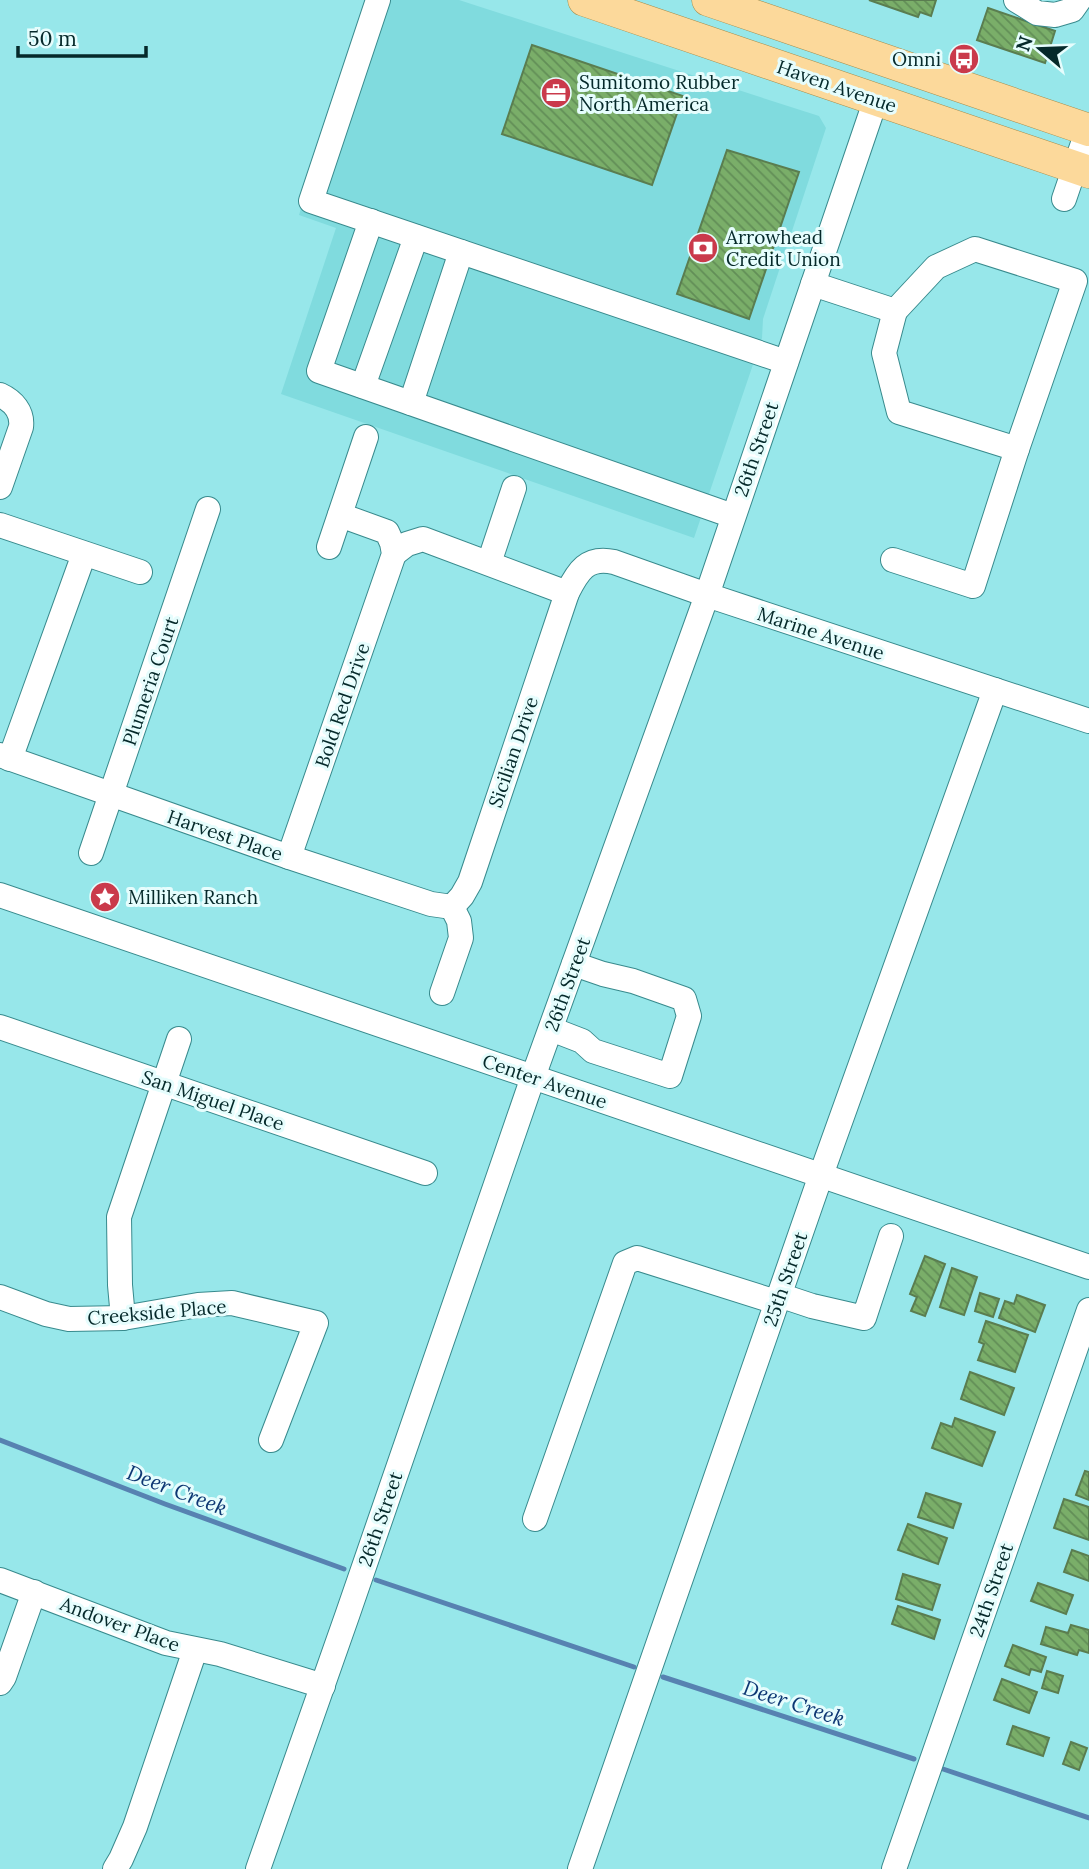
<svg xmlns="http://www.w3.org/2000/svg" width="1089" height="1869" viewBox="0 0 1089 1869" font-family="Lora,serif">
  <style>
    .built { fill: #80dbde }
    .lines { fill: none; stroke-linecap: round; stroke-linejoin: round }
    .stream { stroke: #5782b1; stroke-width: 5 }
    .building { fill: url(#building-back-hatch); stroke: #5a7d50; stroke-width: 2 }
    .minor-casing { stroke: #388a8d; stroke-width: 26 }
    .major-casing { stroke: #a48a49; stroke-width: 33 }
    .minor { stroke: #fff; stroke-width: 24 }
    .major { stroke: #fcd99b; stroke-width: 32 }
    .labels { text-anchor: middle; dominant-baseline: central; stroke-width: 6; stroke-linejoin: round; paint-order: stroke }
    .poi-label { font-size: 19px; fill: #05292a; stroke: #e6fdfd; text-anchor: start }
    .street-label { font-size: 19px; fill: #05292a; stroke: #e6fdfd }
    .water-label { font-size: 21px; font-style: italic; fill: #0d3773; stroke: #e6fdfd }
  </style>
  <defs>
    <pattern id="building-back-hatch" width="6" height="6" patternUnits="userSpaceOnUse" patternTransform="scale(1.75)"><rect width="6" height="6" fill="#7aae69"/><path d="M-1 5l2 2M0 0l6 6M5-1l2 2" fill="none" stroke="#628e57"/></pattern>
  </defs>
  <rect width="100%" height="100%" fill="#97e7ea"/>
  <polygon class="built" points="366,0 459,0 819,116 826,128 763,319 762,338 694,538 281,394 336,228 299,215"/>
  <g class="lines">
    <g class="stream">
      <polyline points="0,1440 165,1504 344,1569"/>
      <polyline points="376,1580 634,1667"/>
      <polyline points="663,1677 914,1759"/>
      <polyline points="943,1769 1089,1818"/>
    </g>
  </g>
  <g class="building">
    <polygon points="869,0 936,0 931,16 920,12 918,17"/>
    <polygon points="988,8 1055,31 1045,63 977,40"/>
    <polygon points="532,45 683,96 652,185 502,134"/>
    <polygon points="727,150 799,172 749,319 677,294"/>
    <polygon points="925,1256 945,1264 925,1316 911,1311 917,1297 910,1294"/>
    <polygon points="952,1268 977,1277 964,1315 940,1307"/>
    <polygon points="980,1293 999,1299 993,1317 975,1311"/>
    <polygon points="1017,1295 1045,1305 1035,1332 999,1318 1005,1301 1014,1304"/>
    <polygon points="986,1321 1028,1335 1015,1372 978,1360 984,1344 979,1342"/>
    <polygon points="970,1372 1014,1388 1004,1415 961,1399"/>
    <polygon points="955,1418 995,1432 982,1466 932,1448 941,1423 952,1427"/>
    <polygon points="1085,1471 1089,1472 1089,1500 1076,1495"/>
    <polygon points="926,1493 961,1504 953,1528 918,1517"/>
    <polygon points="1064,1499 1089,1507 1089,1540 1054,1528"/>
    <polygon points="908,1524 947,1538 938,1564 898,1550"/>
    <polygon points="1072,1550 1089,1556 1089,1581 1064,1572"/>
    <polygon points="903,1574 940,1585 932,1610 896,1599"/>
    <polygon points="1038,1583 1073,1595 1066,1614 1031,1601"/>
    <polygon points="898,1606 940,1620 934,1639 892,1624"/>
    <polygon points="1071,1625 1089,1630 1089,1653 1079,1650 1077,1655 1041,1644 1046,1627 1068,1633"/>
    <polygon points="1013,1645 1046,1657 1041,1672 1031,1669 1029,1675 1005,1666"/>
    <polygon points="1047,1671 1063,1676 1058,1693 1042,1688"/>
    <polygon points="1002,1679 1037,1692 1029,1713 994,1700"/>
    <polygon points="1013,1726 1049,1738 1043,1756 1007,1744"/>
    <polygon points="1071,1742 1087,1748 1079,1770 1063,1764"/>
  </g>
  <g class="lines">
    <g class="minor-casing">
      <g id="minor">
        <polyline points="378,0 311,201 786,362"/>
        <polyline points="1016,0 1037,13 1055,15 1072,10 1079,0"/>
        <polyline points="1064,199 1089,126"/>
        <polyline points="371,221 319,371 733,516"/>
        <polyline points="813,284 895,311 884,353 899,412 1017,449 973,586 893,560"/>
        <polyline points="895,311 936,267 975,249 1075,281 1017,449"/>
        <polyline points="363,386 416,237"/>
        <path d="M 0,395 C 13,401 23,412 21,427 L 0,487"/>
        <polyline points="411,403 461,252"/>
        <polyline points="0,525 140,572"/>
        <polyline points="329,547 366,437"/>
        <polyline points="394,554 407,544 423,539 567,593"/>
        <polyline points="489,563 514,488"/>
        <polyline points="0,755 289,857 431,904 452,907"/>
        <polyline points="10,759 84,554"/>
        <polyline points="91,853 208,509"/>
        <polyline points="289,857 394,554 392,543 387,532 340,515"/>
        <polyline points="0,895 1089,1267"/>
        <path d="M 452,907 L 462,896 L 470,882 L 567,593 C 578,571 587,556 614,562 L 707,595 L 1089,721"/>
        <polyline points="442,993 461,938 459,921 452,907"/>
        <polyline points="0,1027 425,1173"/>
        <polyline points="551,1029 582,1041 593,1051 670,1076 689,1016 684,999 633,981 603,974 574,964"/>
        <polyline points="779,1295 812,1306 864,1318 891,1236"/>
        <polyline points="0,1297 46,1314 69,1319 123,1318 198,1305 232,1303 316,1323 271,1440"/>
        <polyline points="123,1318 120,1285 119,1217 179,1039"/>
        <polyline points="535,1519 625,1263 637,1258 776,1302"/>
        <polyline points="0,1580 166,1643 220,1654 323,1686"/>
        <polyline points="0,1683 4,1677 34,1592"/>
        <polyline points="115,1869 121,1859 135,1827 195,1650"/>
        <polyline points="258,1869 347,1616 533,1077 707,595 876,99"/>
        <polyline points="580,1869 821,1175 995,690"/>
        <polyline points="894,1869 1089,1310"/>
      </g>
    </g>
    <g class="major-casing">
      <g id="major">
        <polyline points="584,0 1089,172"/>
        <polyline points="708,0 1089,130"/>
      </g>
    </g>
    <use href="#minor" class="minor"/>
    <use href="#major" class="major"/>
  </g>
  <defs>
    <g id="bus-disc" transform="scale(1.575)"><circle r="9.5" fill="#ca3a4b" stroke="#e6fdfd"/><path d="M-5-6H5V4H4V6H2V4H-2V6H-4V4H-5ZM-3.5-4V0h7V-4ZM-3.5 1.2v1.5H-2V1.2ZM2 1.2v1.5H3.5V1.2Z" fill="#fff"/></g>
    <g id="office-disc" transform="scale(1.575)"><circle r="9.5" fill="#ca3a4b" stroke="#e6fdfd"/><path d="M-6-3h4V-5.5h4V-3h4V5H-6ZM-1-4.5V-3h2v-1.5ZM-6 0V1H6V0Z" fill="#fff"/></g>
    <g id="bank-disc" transform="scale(1.575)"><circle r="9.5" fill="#ca3a4b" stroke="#e6fdfd"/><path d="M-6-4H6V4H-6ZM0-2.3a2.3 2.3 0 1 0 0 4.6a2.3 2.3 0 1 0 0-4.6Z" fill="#fff"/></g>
    <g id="sight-disc" transform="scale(1.575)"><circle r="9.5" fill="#ca3a4b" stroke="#e6fdfd"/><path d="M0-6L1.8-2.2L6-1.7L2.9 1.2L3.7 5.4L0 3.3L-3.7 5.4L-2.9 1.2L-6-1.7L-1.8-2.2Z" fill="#fff"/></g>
  </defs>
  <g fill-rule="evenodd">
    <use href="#bus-disc" x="964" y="59"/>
    <use href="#office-disc" x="556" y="93"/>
    <use href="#bank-disc" x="703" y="248"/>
    <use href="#sight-disc" x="105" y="897"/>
  </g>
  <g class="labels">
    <g class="poi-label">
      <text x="941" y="59" text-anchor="end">Omni</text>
      <text x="579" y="82">Sumitomo Rubber<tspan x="579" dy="22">North America</tspan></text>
      <text x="726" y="237">Arrowhead<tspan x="726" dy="22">Credit Union</tspan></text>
      <text x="128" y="897">Milliken Ranch</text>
    </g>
    <g class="street-label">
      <text transform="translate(837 86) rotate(19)">Haven Avenue</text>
      <text transform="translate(756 449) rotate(-71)">26th Street</text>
      <text transform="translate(821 633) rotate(18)">Marine Avenue</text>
      <text transform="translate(150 681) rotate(-71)">Plumeria Court</text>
      <text transform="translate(342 705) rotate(-71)">Bold Red Drive</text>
      <text transform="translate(513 752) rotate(-71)">Sicilian Drive</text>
      <text transform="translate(225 835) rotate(19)">Harvest Place</text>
      <text transform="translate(567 984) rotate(-70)">26th Street</text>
      <text transform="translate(545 1081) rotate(19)">Center Avenue</text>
      <text transform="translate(213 1100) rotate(19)">San Miguel Place</text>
      <text transform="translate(785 1279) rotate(-71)">25th Street</text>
      <text transform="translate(157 1312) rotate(-5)">Creekside Place</text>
      <text transform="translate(380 1519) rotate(-71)">26th Street</text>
      <text transform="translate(991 1590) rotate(-71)">24th Street</text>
      <text transform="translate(120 1624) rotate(20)">Andover Place</text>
    </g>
    <g class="water-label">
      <text transform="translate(177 1490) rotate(21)">Deer Creek</text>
      <text transform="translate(794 1703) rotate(18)">Deer Creek</text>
    </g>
  </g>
  <g transform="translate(1040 49) rotate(289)" stroke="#e6fdfd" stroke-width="5" paint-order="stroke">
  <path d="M0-5L12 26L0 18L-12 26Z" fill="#05292a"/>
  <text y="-10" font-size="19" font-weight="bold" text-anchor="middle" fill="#05292a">N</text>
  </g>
  <path d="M18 46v10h128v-10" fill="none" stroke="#05292a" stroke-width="3.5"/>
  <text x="28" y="46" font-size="21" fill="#05292a" stroke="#e6fdfd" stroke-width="5" paint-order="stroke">50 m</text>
</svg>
